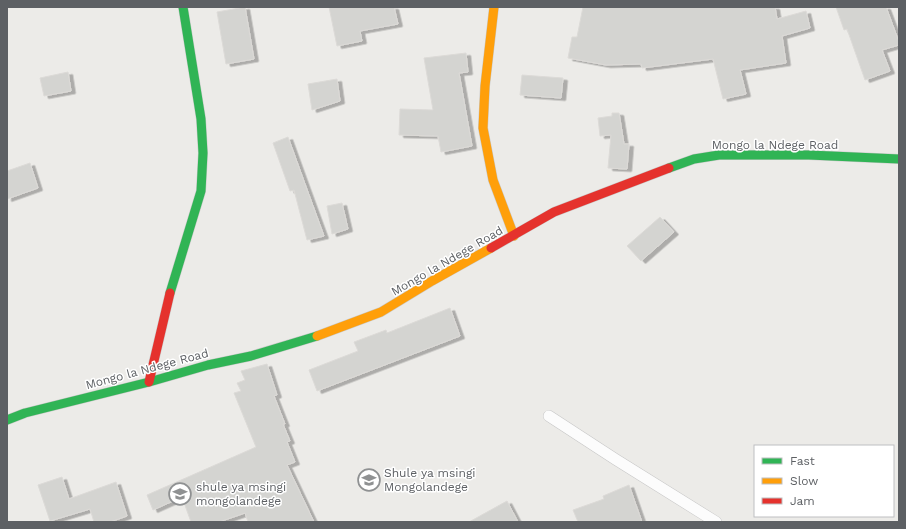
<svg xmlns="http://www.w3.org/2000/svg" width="906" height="529" viewBox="0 0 906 529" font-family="'Work Sans',sans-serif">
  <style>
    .building { fill: #d4d4d1; stroke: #dcdad7; filter: url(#shadow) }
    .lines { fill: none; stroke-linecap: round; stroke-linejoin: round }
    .lane-casing { stroke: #c7c7c7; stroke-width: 12 }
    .fast-casing { stroke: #c9c9c8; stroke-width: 10 }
    .slow-casing { stroke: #c9c9c8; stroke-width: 10 }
    .jam-casing { stroke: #c9c9c8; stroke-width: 10 }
    .lane { stroke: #fcfcfc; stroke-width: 11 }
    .fast { stroke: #30b455; stroke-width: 9 }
    .slow { stroke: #ff9f0a; stroke-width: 9 }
    .jam { stroke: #e5322d; stroke-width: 9 }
    .labels { text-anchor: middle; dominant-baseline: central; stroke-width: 3; stroke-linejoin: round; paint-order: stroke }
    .street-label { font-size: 12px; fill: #5d6064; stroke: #fff }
    .poi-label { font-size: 12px; fill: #5d6064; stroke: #fff; text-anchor: start }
  </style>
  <defs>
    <filter id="shadow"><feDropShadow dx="4.5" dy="2.5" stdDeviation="0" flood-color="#0004"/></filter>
  </defs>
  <rect width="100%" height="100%" fill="#ecebe8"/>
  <g class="building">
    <polygon points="245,7 254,59 226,64 217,12"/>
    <polygon points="329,7 394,7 398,24 360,31 362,41 337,46"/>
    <polygon points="583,7 775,7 777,19 806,11 810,28 782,36 786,63 740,70 746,94 723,99 713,59 642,68 641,64 606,65 568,58 572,37 577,37"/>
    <polygon points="836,7 886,7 899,42 899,45 882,50 890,71 865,80 847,29 844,30"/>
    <polygon points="466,53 468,72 459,73 472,146 441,152 438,136 399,135 400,109 433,110 424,58"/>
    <polygon points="68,72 71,91 44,96 40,78"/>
    <polygon points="522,75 563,78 561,98 520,95"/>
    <polygon points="337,79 340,101 312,110 308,84"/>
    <polygon points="612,113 619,113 624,144 629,144 627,169 608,168 611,135 600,136 598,118 612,116"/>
    <polygon points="288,137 305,184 324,236 307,240 294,190 290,191 273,143"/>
    <polygon points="30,163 38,188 7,199 7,171"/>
    <polygon points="342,203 348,229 332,234 327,206"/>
    <polygon points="660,217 674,232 641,261 627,246"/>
    <polygon points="450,308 460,336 317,391 309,370 358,351 354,342 386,330 387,333"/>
    <polygon points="267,364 277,395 274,396 285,424 283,424 290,441 287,442 295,462 287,465 314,522 248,522 245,513 219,522 191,522 182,497 153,510 147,495 256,447 234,393 241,391 237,383 245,380 241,371"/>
    <polygon points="62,477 69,499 116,482 127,516 110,522 94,522 90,509 50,521 38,485"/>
    <polygon points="629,485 642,522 578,522 573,510 604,499 603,496"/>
    <polygon points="507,501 518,522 469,522"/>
  </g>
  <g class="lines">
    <g class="lane-casing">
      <polyline id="lane" points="549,416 615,459 716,522"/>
    </g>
    <g class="fast-casing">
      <g id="fast">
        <polyline points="669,168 694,159 719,155 809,155 899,159"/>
        <polyline points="170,293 201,191 203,153 201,119 183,7"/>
        <polyline points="7,420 25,413 149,382 208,365 251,356 317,336"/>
      </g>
    </g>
    <g class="slow-casing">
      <g id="slow">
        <polyline points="494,7 485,86 483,128 493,180 514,236"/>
        <polyline points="317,336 381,312 432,281 491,248"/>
      </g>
    </g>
    <g class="jam-casing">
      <g id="jam">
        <polyline points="491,248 554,212 669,168"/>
        <polyline points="149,382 170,293"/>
      </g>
    </g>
    <use href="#lane" class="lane"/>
    <use href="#fast" class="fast"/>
    <use href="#slow" class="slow"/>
    <use href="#jam" class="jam"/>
  </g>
  <defs>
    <g id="school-ring" transform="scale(1.15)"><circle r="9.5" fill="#fff" stroke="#8f9192" stroke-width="1.5"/><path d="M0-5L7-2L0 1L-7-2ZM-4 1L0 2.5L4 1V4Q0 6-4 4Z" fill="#8f9192"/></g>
  </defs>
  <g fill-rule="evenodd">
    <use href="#school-ring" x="369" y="480"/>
    <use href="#school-ring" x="180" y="494"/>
  </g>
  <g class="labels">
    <g class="street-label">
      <text x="775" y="145">Mongo la Ndege Road</text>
      <text transform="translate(447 261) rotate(-30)">Mongo la Ndege Road</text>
      <text transform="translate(147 369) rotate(-15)">Mongo la Ndege Road</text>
    </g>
    <g class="poi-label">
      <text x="384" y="473">Shule ya msingi<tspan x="384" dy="14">Mongolandege</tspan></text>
      <text x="196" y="487">shule ya msingi<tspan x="196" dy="14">mongolandege</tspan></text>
    </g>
  </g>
  <rect width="906" height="529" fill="none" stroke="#5d6064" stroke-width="16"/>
  <rect x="754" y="445" width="140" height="72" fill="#ffffff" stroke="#bebfc1"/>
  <rect x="762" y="458" width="20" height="6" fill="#30b455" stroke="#bebfc1"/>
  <text x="790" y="465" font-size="12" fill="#5d6064">Fast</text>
  <rect x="762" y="478" width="20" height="6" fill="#ff9f0a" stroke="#bebfc1"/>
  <text x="790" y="485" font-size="12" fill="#5d6064">Slow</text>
  <rect x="762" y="498" width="20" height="6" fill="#e5322d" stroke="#bebfc1"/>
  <text x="790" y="505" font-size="12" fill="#5d6064">Jam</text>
</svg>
